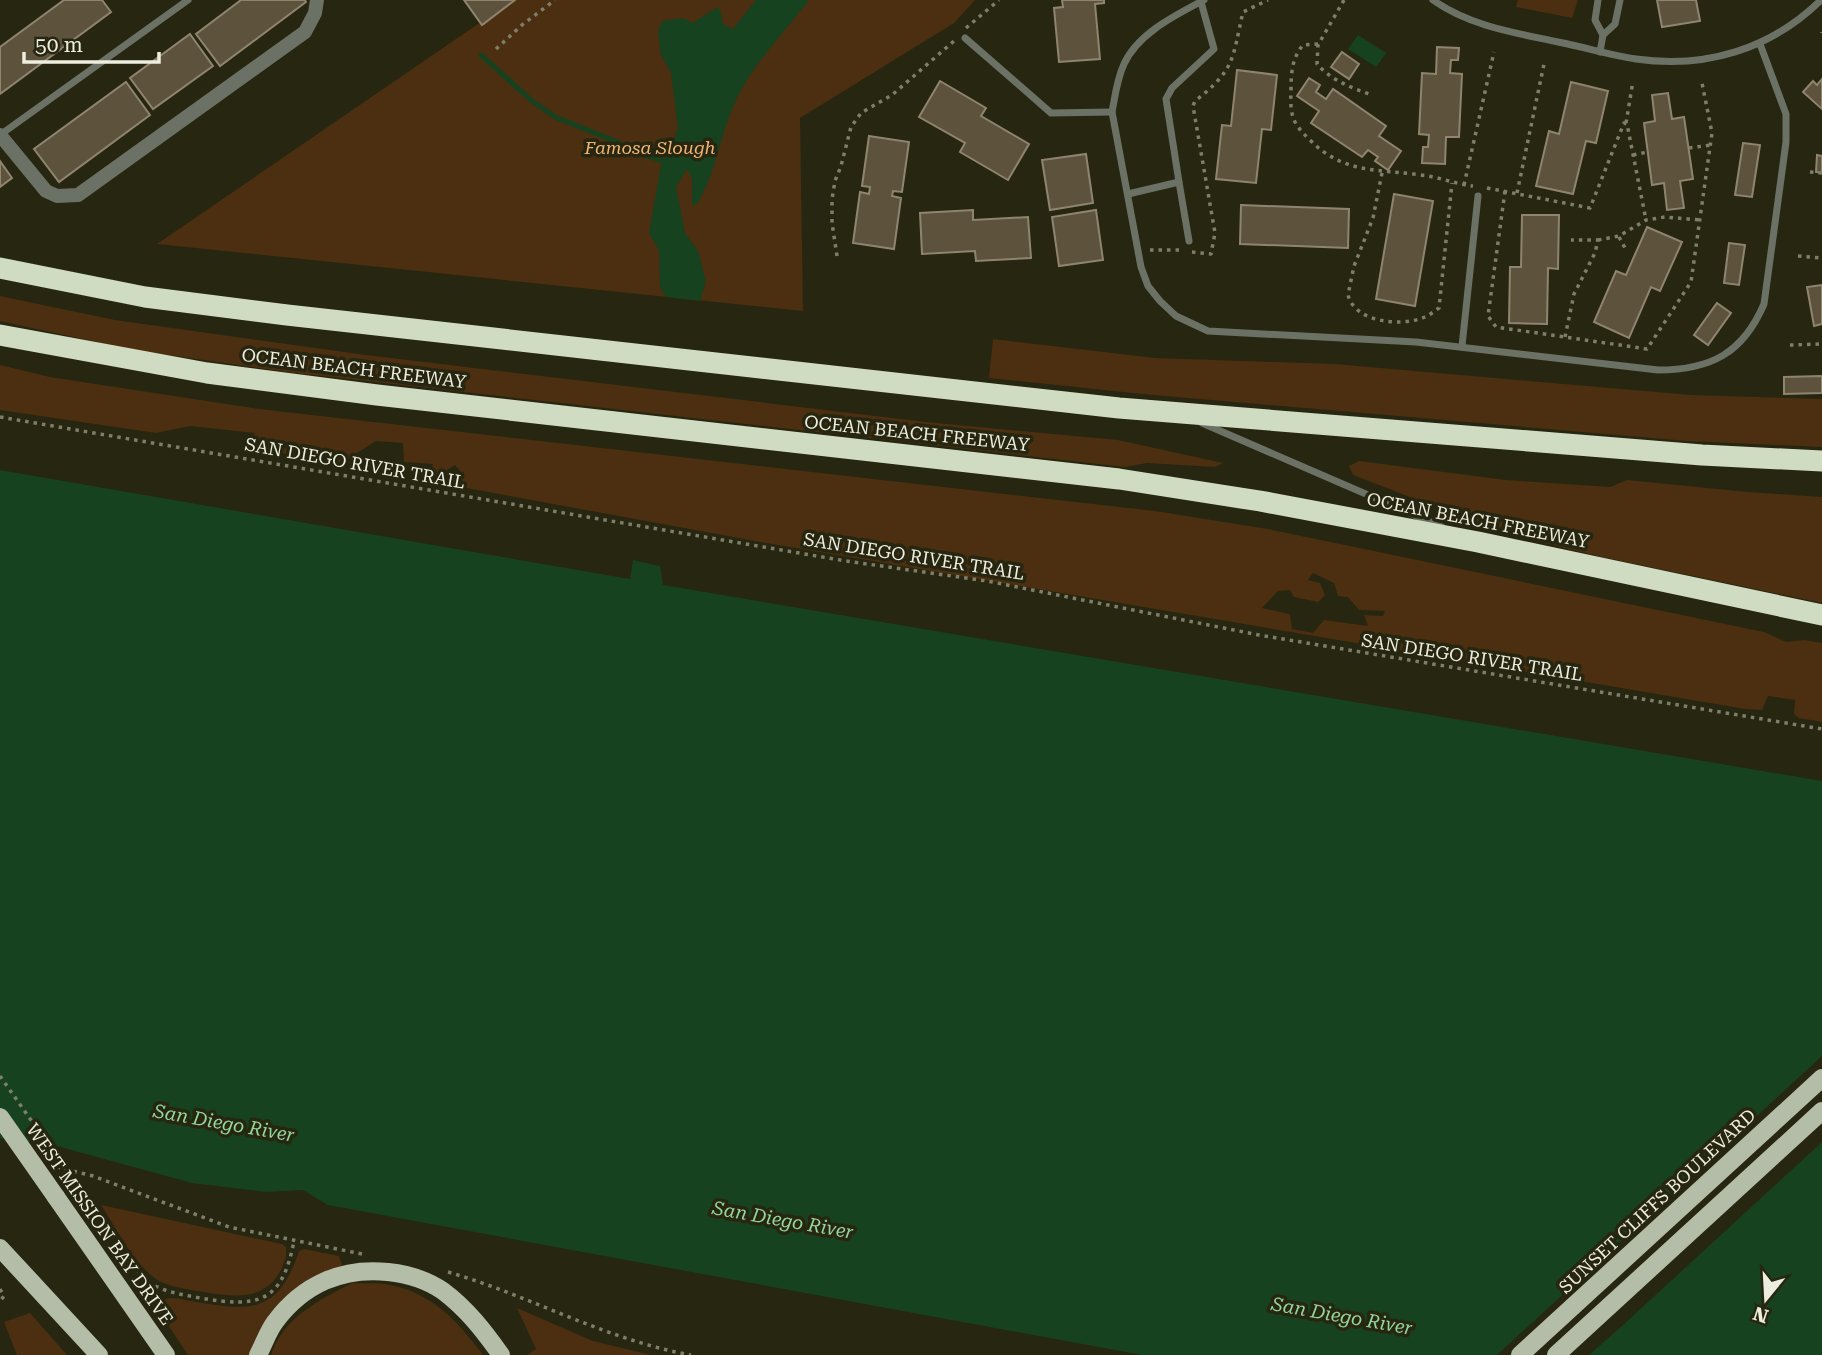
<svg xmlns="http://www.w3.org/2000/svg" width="1822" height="1355" viewBox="0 0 1822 1355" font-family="'Roboto Serif',serif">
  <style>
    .green { fill: #4b2f10; fill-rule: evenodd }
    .water { fill: #16421f }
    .pier { fill: #272610 }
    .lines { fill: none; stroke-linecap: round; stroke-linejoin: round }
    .stream { stroke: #16421f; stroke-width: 5 }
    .building { fill: #5d533d; stroke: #8f846d; stroke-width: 2 }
    .path { stroke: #7e7e6b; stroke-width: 3.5; stroke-dasharray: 3.5 5; stroke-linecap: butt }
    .service { stroke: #6c7166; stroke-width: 7 }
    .minor { stroke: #6c7166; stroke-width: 14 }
    .primary { stroke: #b4bda8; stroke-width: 18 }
    .motorway { stroke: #d0dcc2; stroke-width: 21 }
    .path-bridge { stroke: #7e7e6b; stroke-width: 3.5; stroke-dasharray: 3.5 5; stroke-linecap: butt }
    .primary-bridge { stroke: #b4bda8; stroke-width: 18 }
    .labels { text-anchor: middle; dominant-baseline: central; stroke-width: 7; stroke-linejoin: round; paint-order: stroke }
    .park-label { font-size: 18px; font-style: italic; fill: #f1b474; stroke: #272610 }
    .street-label { font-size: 18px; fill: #eeeee0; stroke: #272610 }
    .water-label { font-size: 19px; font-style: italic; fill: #93d79c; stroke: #272610 }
  </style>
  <rect width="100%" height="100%" fill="#272610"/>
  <g class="green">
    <polygon points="513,0 975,0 954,23 800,118 803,311 157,244"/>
    <polygon points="1518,0 1578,0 1572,18 1516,7"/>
    <polygon points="0,296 115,320 366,355 926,422 1118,440 1223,463 1215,467 1147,463 1125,467 287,372 133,350 0,321"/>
    <polygon points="993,339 1155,358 1335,364 1691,395 1822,399 1822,447 1687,441 1142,394 989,378"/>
    <path d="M 0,365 L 50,377 L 259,409 L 1155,511 L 1268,529 L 1764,632 L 1786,642 L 1804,640 L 1822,643 L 1822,722 L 1799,718 L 1794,714 L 1795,700 L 1768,696 L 1762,710 L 1745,709 L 755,541 L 455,486 L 453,479 L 460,471 L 455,465 L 436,477 L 431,475 L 433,464 L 404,462 L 403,443 L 376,441 L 340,464 L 245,447 L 255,433 L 190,426 L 156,433 L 0,410 ZM 1313,573 L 1334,583 L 1338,596 L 1348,597 L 1359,610 L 1385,611 L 1383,616 L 1364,615 L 1368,626 L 1324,620 L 1313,633 L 1292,629 L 1290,614 L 1262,608 L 1278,591 L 1290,590 L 1294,597 L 1318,602 L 1325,595 L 1320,583 L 1308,580 Z"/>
    <polygon points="1359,461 1506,480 1610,487 1627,480 1748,492 1822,497 1822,603 1602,557 1506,534 1353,475 1349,466"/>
    <path d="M 101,1205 L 282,1244 L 286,1247 C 287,1255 285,1261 282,1268 C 265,1304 229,1296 197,1291 C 183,1288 168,1287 156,1279 C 132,1262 117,1229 101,1205 Z"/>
    <path d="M 304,1249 L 339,1256 L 343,1268 L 314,1281 L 253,1355 L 188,1355 L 158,1310 L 159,1303 C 167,1296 176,1298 185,1300 C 244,1310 277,1319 299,1251 Z"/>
    <path d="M 352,1283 C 364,1284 378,1282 390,1285 C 433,1293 458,1322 483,1355 L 271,1355 C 283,1318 319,1300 352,1283 Z"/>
    <polygon points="517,1308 593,1341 651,1355 527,1355 536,1349"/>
    <polygon points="30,1313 67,1355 17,1355 4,1322"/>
  </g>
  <g class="water">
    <path d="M 756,0 L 809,0 C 788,28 756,61 740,92 C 721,127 717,172 697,204 L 692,205 L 692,179 L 687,169 L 676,187 L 685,233 L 698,251 L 706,282 L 700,301 L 666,297 L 660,287 L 659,250 L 649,233 L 661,165 L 672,145 L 678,128 L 671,72 L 661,55 L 658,32 L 662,21 L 683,18 L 693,23 L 716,8 L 720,9 L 723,24 L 733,29 Z"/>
    <polygon points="1358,35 1386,53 1376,67 1348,49"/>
    <polygon points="0,470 630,579 633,560 660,566 663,585 1822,781 1822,1355 1142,1355 328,1205 303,1190 266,1192 192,1183 53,1145 0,1138"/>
  </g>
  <polygon class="pier" points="1822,1056 1822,1142 1623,1325 1589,1355 1497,1355"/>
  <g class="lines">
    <polyline class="stream" points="481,55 531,100 555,117 615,141 640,154 667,162"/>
  </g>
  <g class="building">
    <polygon points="64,0 102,0 111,12 0,94 0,47"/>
    <polygon points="241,0 305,0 306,2 220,66 196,34"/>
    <polygon points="464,0 515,0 482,25"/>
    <polygon points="1062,0 1104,0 1104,3 1095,4 1100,59 1059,62 1054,8 1063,7"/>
    <polygon points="1657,0 1696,0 1700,21 1662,27"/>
    <polygon points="190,34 213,66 153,109 130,78"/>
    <polygon points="1437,47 1459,48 1458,60 1451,60 1450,73 1462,74 1459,137 1446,137 1445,164 1422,163 1423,147 1428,147 1429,135 1419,134 1422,73 1436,74"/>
    <polygon points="1342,52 1359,64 1349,79 1331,67"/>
    <polygon points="1237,70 1277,75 1271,130 1262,129 1256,183 1216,179 1222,125 1231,126"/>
    <polygon points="1309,78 1320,85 1316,92 1326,99 1333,89 1386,126 1379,136 1401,151 1388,170 1375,161 1378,157 1368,150 1362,157 1311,123 1319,111 1297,96"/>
    <polygon points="1822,79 1822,109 1803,92 1813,81 1817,85"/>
    <polygon points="940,81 986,108 981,116 1029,144 1008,180 960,152 965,143 919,117"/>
    <polygon points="126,82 150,115 59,182 34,149"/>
    <polygon points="1571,82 1608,91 1596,143 1586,141 1573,194 1536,186 1549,131 1559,134"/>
    <polygon points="1668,93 1672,119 1684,117 1693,179 1680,181 1684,208 1667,210 1664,183 1652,185 1644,123 1655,121 1652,95"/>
    <polygon points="869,136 909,142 902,192 893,191 892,196 901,198 894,249 853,243 860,192 869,194 870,187 862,186"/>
    <polygon points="1743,143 1760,145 1752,197 1735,195"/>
    <polygon points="1086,154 1093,203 1050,210 1042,160"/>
    <polygon points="1817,155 1822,156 1822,173 1816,172"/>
    <polygon points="0,161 12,178 0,187"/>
    <polygon points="1394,194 1433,201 1415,306 1376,299"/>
    <polygon points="1241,205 1349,209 1348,248 1240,244"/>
    <polygon points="973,210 973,220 1028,217 1031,258 976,261 975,251 922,254 920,213"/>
    <polygon points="1096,210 1103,260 1059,266 1052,217"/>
    <polygon points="1522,215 1559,215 1558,269 1548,268 1547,324 1509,323 1510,267 1521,267"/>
    <polygon points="1647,227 1682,242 1660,291 1651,287 1629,338 1594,322 1616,271 1626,275"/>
    <polygon points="1729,243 1745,245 1739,285 1724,283"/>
    <polygon points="1822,285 1822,324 1814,326 1807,287"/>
    <polygon points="1717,303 1731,313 1708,345 1694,335"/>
    <polygon points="1822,376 1822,393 1784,394 1784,377"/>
  </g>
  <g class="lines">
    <g class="path">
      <path d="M 1344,0 L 1318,45 L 1317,64 C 1331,80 1350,87 1369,94"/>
      <polyline points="966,28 999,0"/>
      <polyline points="1822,32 1822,33"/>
      <path d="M 1318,44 L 1303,45 C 1292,58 1291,73 1291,90 C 1290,116 1292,123 1311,141 C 1344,174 1379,169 1421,175 C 1439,177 1455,184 1473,186"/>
      <polyline points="496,49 522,25 555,0"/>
      <polyline points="1626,123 1633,81"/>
      <polyline points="1689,148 1711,145"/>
      <polyline points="1633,155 1648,152"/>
      <polyline points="1810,172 1822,173"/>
      <path d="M 1382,173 L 1373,218 L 1354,266 L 1348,295 C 1355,323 1402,327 1425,317 C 1430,315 1434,311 1439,308 L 1452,183"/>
      <polyline points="1464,185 1494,52"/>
      <polyline points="1487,188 1590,208 1624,123 1627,124 1646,220"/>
      <polyline points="1505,191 1488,316 1496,327 1647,349 1691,282 1712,133 1702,83"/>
      <polyline points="1517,193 1544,64"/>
      <polyline points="1619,237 1625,248"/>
      <polyline points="1598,240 1619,236 1646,220 1665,217 1700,220"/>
      <polyline points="1150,250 1181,250"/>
      <path d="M 1192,252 L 1211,254 L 1215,233 L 1193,106 L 1195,101 C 1236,69 1232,59 1243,12 L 1268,0"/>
      <polyline points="837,256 832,223 832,199 835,181 841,166 851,127 861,113 892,95 954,41"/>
      <polyline points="1798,256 1822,258"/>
      <polyline points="1565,337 1574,294 1595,253 1598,240 1571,240"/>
      <polyline points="1790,345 1822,344"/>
      <polyline points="0,417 846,561 987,581 1259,635 1822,729"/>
      <polyline points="57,1167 93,1176 229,1227 362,1254"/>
      <path d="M 92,1207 L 144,1279 C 161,1292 180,1294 200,1298 C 259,1308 282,1303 294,1241"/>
      <path d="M 448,1272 C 531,1296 606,1340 691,1355"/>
      <polyline points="0,1289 4,1296 0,1301"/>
    </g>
    <g class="service">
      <path d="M 1204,0 C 1176,15 1138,33 1124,64 C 1117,79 1115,96 1112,112 L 1141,267 L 1148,286 L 1160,301 L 1176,316 L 1208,331 L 1416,342 L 1658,370 C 1711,370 1743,353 1764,304 L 1786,142 L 1786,114 L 1760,44"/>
      <path d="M 1433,0 C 1469,26 1516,33 1558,42 C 1584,47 1610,55 1636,59 C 1706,69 1771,49 1821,0"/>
      <polyline points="1598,0 1595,20 1603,35 1600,52"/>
      <polyline points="1603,35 1615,24 1620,0"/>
      <polyline points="965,38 1051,113 1112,112"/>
      <polyline points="0,135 188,0"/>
      <polyline points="1179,182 1189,241"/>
      <polyline points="1128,194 1179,182 1166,99 1172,88 1214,49 1201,2"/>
      <polyline points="1462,346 1478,196"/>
      <polyline points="1202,423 1442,527"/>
    </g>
    <polyline class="minor" points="0,135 46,191 57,196 78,195 305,32 315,13 317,0"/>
    <g class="primary">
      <polyline points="56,1197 166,1355"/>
      <polyline points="0,1248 99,1355"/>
      <path d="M 258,1355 C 264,1344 268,1331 275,1322 C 303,1284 343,1267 388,1272 C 407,1274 427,1280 443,1291 C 467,1309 484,1331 501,1355"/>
      <polyline points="1520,1355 1822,1078"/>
      <polyline points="1556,1355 1822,1111"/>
    </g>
    <g class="motorway">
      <polyline points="0,268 145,297 287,315 1119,408 1702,455 1822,461"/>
      <polyline points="0,335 207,373 377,395 1119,479 1260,501 1478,542 1822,615"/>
    </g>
    <polyline class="path-bridge" points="0,1076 92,1207"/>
    <polyline class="primary-bridge" points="0,1117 56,1197"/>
  </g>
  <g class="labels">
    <g class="park-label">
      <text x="650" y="147">Famosa Slough</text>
    </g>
    <g class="street-label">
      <text transform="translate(354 368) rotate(7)">OCEAN BEACH FREEWAY</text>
      <text transform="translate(917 433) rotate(6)">OCEAN BEACH FREEWAY</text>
      <text transform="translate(355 463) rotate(10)">SAN DIEGO RIVER TRAIL</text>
      <text transform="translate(1478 520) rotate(11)">OCEAN BEACH FREEWAY</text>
      <text transform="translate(914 556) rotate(9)">SAN DIEGO RIVER TRAIL</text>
      <text transform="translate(1472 657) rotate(9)">SAN DIEGO RIVER TRAIL</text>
      <text transform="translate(1657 1201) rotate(-43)">SUNSET CLIFFS BOULEVARD</text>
      <text transform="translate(100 1224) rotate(55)">WEST MISSION BAY DRIVE</text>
    </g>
    <g class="water-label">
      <text transform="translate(224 1123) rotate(10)">San Diego River</text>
      <text transform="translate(783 1220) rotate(10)">San Diego River</text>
      <text transform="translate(1342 1316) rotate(10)">San Diego River</text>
    </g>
  </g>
  <g transform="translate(1766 1299) rotate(198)" stroke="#272610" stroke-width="5" paint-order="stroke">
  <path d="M0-5L12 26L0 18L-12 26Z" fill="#eeeee0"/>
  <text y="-10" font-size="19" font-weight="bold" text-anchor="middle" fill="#eeeee0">N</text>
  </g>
  <path d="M24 52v10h135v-10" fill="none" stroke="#eeeee0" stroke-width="3.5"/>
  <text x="35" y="52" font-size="21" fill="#eeeee0" stroke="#272610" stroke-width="5" paint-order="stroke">50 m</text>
</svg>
